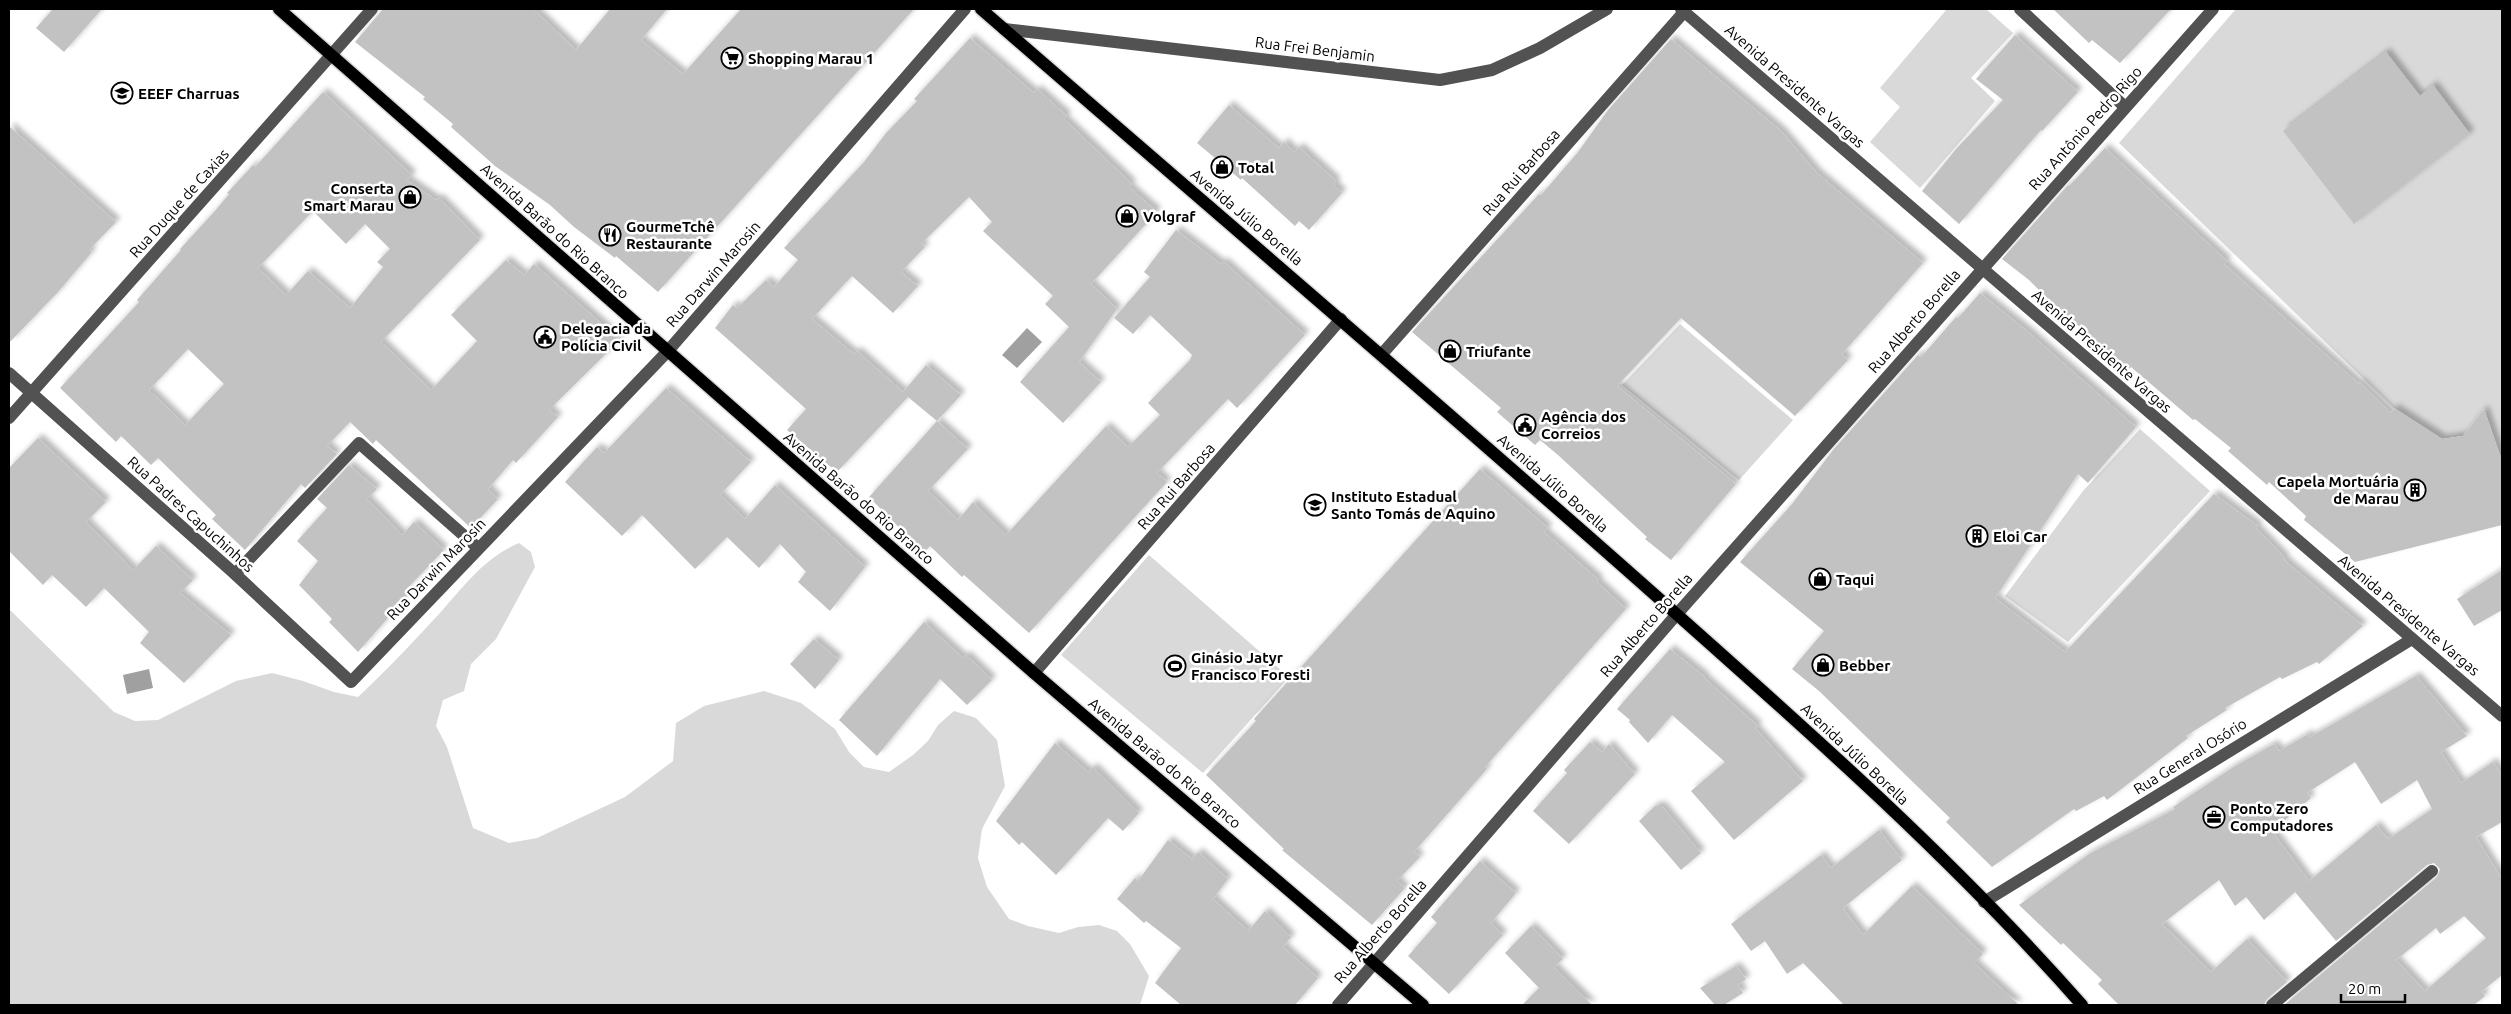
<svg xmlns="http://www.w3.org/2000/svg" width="2511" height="1014" viewBox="0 0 2511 1014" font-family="Ubuntu,sans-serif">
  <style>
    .green { fill: #d9d9d9 }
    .water { fill: #a0a0a0 }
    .building { fill: #c2c2c2; fill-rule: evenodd; filter: url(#shadow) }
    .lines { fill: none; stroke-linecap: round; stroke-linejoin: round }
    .major-casing { stroke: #dbdbdb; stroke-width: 15 }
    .minor { stroke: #525252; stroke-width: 12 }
    .major { stroke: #000; stroke-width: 12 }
    .labels { text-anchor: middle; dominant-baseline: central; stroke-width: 5; stroke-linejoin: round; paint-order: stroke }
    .street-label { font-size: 15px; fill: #000; stroke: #fff }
    .poi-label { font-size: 15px; font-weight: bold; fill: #000; stroke: #fff; text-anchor: start }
  </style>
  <defs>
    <filter id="shadow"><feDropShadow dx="4.5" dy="-4.5" stdDeviation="2.5" flood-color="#0004"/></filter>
  </defs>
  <rect width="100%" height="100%" fill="#fff"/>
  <g class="green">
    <polygon points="1947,9 1986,9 2013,33 1971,78 1995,101 1920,188 1870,142 1900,107 1880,88"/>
    <polygon points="2236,9 2502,9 2502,461 2484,409 2463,436 2442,439 2394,408 2119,143"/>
    <polygon points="1680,324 1793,420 1739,480 1622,385"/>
    <polygon points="2140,429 2210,491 2068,642 2005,596 2083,491"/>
    <path d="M 519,543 L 531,552 L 535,567 L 496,639 L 471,664 L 464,691 L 443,700 L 436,726 L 447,747 L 473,828 L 509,843 L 537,838 L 625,797 L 673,761 L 676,723 L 704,706 L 764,691 L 801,703 L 835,729 L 849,752 L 864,767 L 889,772 L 913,755 L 928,741 L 938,725 L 954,711 L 976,718 L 997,740 L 1005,786 L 982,829 L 978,858 L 987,887 L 1009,919 L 1028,926 L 1059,933 L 1078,927 L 1099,925 L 1117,931 L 1130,944 L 1149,976 L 1140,1005 L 9,1005 L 9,609 L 114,712 L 135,721 L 158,720 L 236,681 L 272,673 L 303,681 L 334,692 L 358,697 C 387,670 413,642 439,614 C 463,587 485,557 519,543 Z"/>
    <polygon points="1149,555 1289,677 1203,773 1061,655"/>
  </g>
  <g class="water">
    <polygon points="1027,328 1042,342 1017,368 1002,355"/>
    <polygon points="149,669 153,688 127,694 123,675"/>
  </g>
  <g class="building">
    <polygon points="53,9 102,9 64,52 36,28"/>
    <polygon points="383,9 533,9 576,50 610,9 667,9 641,40 683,74 741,9 914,9 658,292 616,256 615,258 574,227 550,205 495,166 451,127 453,124 423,99 425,97 355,42"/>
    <polygon points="2053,9 2171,9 2120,63 2092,40 2089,43"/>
    <polygon points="2015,35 2078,92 2042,131 2041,130 1959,224 1922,191 1956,149 2003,100 1976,79"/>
    <polygon points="970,38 1034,93 1037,89 1067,116 1064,119 1132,184 1129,187 1157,212 1091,284 1117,309 1079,362 1101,382 1063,423 1020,382 1069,327 1045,304 1053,296 983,231 992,222 969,197 921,244 925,247 901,272 918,286 893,313 852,276 812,319 854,354 857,351 903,392 926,365 961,395 937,421 908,397 837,472 787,430 806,409 715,328 733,305 737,308 766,280 774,287 798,260 784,248 864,162 886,133 917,101 914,99"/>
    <polygon points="1671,39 1781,131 1817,173 1923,263 1842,354 1848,360 1795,416 1681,318 1617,386 1736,484 1671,560 1645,539 1647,537 1558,455 1540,440 1535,445 1497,412 1501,408 1412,332 1539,194 1541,195 1578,152 1608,110"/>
    <polygon points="2386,52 2420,96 2433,85 2470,134 2354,224 2283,131"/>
    <path d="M 323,92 L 412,175 L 407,180 L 436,200 L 439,198 L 480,240 L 381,342 L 431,390 L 477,341 L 451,315 L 506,260 L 524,275 L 534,264 L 620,340 L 549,410 L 558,417 L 516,463 L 513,460 L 488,489 L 498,499 L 471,528 L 376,440 L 373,444 L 350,422 L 327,446 L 337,454 L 305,488 L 301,484 L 245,550 L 212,519 L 216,515 L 158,458 L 151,465 L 121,436 L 116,442 L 60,388 L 139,302 L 137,300 L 181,250 L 180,249 L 214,212 L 229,194 L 227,193 L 253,165 L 255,167 ZM 313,211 L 346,244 L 365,224 L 390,249 L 377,262 L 383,267 L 350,308 L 308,271 L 286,295 L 258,268 ZM 188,349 L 224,384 L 185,425 L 149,390 Z"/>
    <polygon points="1229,105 1279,148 1284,142 1294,152 1299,147 1336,181 1334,185 1342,193 1309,230 1299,221 1295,226 1242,178 1241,180 1197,143"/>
    <polygon points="9,126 116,222 89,250 92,252 58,292 9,343"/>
    <polygon points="2105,148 2227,261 2224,264 2359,384 2360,382 2391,413 2394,408 2442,439 2463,436 2484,409 2502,461 2502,525 2355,562 2304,520 2306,516 2269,482 2267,485 2228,451 2231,448 2195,419 2193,420 2131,367 2129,369 2054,305 2029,280 2002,259 2068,185 2069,186"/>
    <polygon points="1176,230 1221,264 1224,262 1305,335 1237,408 1228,399 1157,473 1167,482 1029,633 964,575 962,577 930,546 924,553 869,497 937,421 968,449 928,491 958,520 973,502 1006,535 1106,426 1128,447 1160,415 1148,403 1190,360 1192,355 1150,315 1133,334 1114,318 1150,277 1144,272"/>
    <polygon points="1980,293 2027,331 2136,427 2088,483 2078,474 1995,598 2065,652 2214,494 2258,526 2256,528 2285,558 2284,560 2363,626 2319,664 2317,662 2282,679 2280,677 2225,708 2227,710 2186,736 2188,738 2107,800 2104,796 2076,811 2074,809 1992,867 1946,822 1950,818 1819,691 1792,669 1824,631 1740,562 1792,504 1833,450 1918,355 1921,357 1956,317 1958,318"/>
    <polygon points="666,388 751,462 720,495 745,519 775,485 865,567 830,611 798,582 806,572 780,544 759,568 727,537 695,569 642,515 622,536 565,482 597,447 604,453"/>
    <polygon points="38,438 106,502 86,522 133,570 156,546 193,580 180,593 231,635 184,683 140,643 149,632 104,588 86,607 52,575 43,585 9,551 9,468"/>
    <polygon points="349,465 377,489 367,499 402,535 414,522 444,550 404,592 408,595 358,652 329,622 332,619 299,585 318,561 297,541 327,508 317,499"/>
    <polygon points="1480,469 1548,528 1544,532 1599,580 1597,582 1626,609 1485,767 1487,769 1414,852 1420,857 1397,881 1405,888 1372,925 1282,850 1284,849 1206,775 1256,721 1254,719"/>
    <polygon points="2502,570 2502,610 2474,626 2457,599"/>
    <polygon points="924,622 963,658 966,655 992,680 967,705 940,679 877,756 839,720"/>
    <polygon points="814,639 839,660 815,689 790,664"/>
    <polygon points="1670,649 1705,677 1704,678 1758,726 1755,728 1803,781 1734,840 1691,791 1725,762 1672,715 1648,743 1629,722 1630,720 1617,709"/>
    <path d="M 2416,676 L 2467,736 L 2441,752 L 2461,783 L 2493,762 L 2502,776 L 2502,822 L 2476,837 L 2502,879 L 2502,975 L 2481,992 L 2485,996 L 2474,1005 L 2284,1005 L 2437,877 L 2440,869 L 2434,863 L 2427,865 L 2336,941 L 2295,892 L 2264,920 L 2246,897 L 2235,906 L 2219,880 L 2162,924 L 2211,972 L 2247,939 L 2287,982 L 2267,999 L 2264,1005 L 2119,1005 L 2098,984 L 2102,980 L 2063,943 L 2061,945 L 2019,905 L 2089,854 L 2175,809 L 2173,807 L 2235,766 L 2274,744 L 2279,751 L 2308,734 L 2310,737 ZM 2355,762 L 2381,804 L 2417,780 L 2432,809 L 2388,839 L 2376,825 L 2309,881 L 2272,831 L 2311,798 L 2307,793 ZM 2464,916 L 2486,938 L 2425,991 L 2396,960 L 2436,928 L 2440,934 Z"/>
    <polygon points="1590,742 1602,752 1609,744 1635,774 1569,844 1533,811 1567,773 1564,770"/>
    <polygon points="1055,743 1088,772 1093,767 1139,813 1123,831 1108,818 1056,875 1022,842 1019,845 996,821"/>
    <polygon points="1655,806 1662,806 1701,853 1681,870 1639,821"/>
    <polygon points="1879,830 1902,860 1843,908 1863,935 1912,886 1983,954 1974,963 2019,1005 1844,1005 1803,963 1787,974 1765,941 1751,951 1731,924 1821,855 1831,868"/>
    <polygon points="1168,840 1192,859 1198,852 1228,879 1213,899 1248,931 1265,911 1291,937 1283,947 1318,978 1295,1005 1181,1005 1155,983 1181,948 1146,921 1144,923 1117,899 1135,878 1138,881"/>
    <polygon points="1480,861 1516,893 1491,923 1503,935 1449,994 1408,956 1437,923 1431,917"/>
    <polygon points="1531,926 1563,959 1554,967 1592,1005 1522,1005 1539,988 1505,953"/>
    <polygon points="1736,966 1746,979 1738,985 1743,993 1724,1005 1715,1005 1700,988"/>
  </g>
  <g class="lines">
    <g class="major-casing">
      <g id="major">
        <polyline points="279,9 1034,673 1423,1005"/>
        <path d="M 981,9 C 1203,202 1426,392 1646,587 C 1796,720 1949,854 2082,1005"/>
      </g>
    </g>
    <g class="minor">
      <polyline points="1681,9 2502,716"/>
      <polyline points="2020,9 2125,107"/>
      <polyline points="1004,29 1440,80 1492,70 1540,48 1607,9"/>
      <polyline points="1382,354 1684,12"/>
      <polyline points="9,373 235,574 351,682 667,352 965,9"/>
      <polyline points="9,418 372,9"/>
      <polyline points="235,574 359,443 478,548"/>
      <polyline points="1034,673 1341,319"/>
      <polyline points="1984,902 2412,639"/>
      <polyline points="1338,1005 1677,614 2213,9"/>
      <polyline points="2272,1005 2432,871"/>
    </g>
    <use href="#major" class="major"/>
  </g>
  <defs>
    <g id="supermarket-ring" transform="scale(1.125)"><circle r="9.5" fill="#fff" stroke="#000" stroke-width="1.5"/><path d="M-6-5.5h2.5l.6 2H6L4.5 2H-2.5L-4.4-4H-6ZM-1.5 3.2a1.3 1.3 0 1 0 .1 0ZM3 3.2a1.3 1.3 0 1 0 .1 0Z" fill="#000"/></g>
    <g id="school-ring" transform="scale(1.125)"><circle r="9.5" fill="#fff" stroke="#000" stroke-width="1.5"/><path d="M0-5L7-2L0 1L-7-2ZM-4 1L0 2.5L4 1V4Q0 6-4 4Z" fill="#000"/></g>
    <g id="shop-ring" transform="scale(1.125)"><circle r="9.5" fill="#fff" stroke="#000" stroke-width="1.5"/><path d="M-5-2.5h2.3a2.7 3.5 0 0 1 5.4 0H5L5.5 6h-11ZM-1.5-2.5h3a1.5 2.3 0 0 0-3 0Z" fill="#000"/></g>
    <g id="restaurant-ring" transform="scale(1.125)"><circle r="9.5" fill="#fff" stroke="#000" stroke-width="1.5"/><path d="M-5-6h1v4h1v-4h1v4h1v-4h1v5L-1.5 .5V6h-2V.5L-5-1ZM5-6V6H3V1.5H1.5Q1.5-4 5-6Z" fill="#000"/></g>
    <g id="civic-ring" transform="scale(1.125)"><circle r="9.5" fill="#fff" stroke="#000" stroke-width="1.5"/><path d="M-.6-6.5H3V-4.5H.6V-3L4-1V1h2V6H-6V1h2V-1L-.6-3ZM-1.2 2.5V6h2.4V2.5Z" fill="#000"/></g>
    <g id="building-ring" transform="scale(1.125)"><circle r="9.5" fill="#fff" stroke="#000" stroke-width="1.5"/><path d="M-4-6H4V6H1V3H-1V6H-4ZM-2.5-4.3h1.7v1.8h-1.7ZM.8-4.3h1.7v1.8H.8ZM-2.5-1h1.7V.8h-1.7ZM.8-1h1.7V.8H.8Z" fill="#000"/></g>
    <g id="stadium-ring" transform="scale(1.125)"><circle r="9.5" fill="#fff" stroke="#000" stroke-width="1.5"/><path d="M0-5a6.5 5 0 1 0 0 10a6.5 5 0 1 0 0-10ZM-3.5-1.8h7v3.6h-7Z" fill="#000"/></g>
    <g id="office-ring" transform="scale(1.125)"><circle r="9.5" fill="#fff" stroke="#000" stroke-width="1.5"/><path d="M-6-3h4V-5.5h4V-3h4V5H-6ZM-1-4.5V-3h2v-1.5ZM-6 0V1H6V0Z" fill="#000"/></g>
  </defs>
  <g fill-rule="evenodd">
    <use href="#supermarket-ring" x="732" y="58"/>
    <use href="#school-ring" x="122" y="93"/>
    <use href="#shop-ring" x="1222" y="167"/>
    <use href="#shop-ring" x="410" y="197"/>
    <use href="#shop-ring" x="1127" y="216"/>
    <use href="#restaurant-ring" x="610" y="235"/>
    <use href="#civic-ring" x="545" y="337"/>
    <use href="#shop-ring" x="1450" y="351"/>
    <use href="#civic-ring" x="1525" y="425"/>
    <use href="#building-ring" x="2415" y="490"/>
    <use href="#school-ring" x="1315" y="505"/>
    <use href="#building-ring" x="1977" y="536"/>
    <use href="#shop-ring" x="1820" y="579"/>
    <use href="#shop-ring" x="1823" y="665"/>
    <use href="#stadium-ring" x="1175" y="666"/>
    <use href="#office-ring" x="2214" y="817"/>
  </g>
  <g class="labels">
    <g class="street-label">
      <text transform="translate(1315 49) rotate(7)">Rua Frei Benjamin</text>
      <text transform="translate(1795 86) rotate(41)">Avenida Presidente Vargas</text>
      <text transform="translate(2085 128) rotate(-48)">Rua Antônio Pedro Rigo</text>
      <text transform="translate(1521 172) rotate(-49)">Rua Rui Barbosa</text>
      <text transform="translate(179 203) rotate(-48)">Rua Duque de Caxias</text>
      <text transform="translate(1247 217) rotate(40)">Avenida Júlio Borella</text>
      <text transform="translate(555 231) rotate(42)">Avenida Barão do Rio Branco</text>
      <text transform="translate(713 274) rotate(-49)">Rua Darwin Marosin</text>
      <text transform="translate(1914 321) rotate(-49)">Rua Alberto Borella</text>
      <text transform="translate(2102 351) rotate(41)">Avenida Presidente Vargas</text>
      <text transform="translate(1553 483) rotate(41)">Avenida Júlio Borella</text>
      <text transform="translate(1176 486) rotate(-49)">Rua Rui Barbosa</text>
      <text transform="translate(859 498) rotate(41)">Avenida Barão do Rio Branco</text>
      <text transform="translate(191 514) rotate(42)">Rua Padres Capuchinhos</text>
      <text transform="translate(436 569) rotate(-46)">Rua Darwin Marosin</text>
      <text transform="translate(2409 615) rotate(40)">Avenida Presidente Vargas</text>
      <text transform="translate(1646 625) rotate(-49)">Rua Alberto Borella</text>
      <text transform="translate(1855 754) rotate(43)">Avenida Júlio Borella</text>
      <text transform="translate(2190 756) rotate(-32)">Rua General Osório</text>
      <text transform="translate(1165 763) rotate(40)">Avenida Barão do Rio Branco</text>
      <text transform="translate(1380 931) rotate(-49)">Rua Alberto Borella</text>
    </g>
    <g class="poi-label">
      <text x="748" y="58">Shopping Marau 1</text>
      <text x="138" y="93">EEEF Charruas</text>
      <text x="1238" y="167">Total</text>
      <text x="394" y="188" text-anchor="end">Conserta<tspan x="394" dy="17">Smart Marau</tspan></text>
      <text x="1143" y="216">Volgraf</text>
      <text x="626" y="226">GourmeTchê<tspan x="626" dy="17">Restaurante</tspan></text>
      <text x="561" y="328">Delegacia da<tspan x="561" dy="17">Polícia Civil</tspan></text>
      <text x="1466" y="351">Triufante</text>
      <text x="1541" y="416">Agência dos<tspan x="1541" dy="17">Correios</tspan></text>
      <text x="2399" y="481" text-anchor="end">Capela Mortuária<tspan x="2399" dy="17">de Marau</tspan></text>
      <text x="1331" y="496">Instituto Estadual<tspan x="1331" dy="17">Santo Tomás de Aquino</tspan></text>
      <text x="1993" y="536">Eloi Car</text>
      <text x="1836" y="579">Taqui</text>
      <text x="1191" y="657">Ginásio Jatyr<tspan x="1191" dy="17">Francisco Foresti</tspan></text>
      <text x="1839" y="665">Bebber</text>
      <text x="2230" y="808">Ponto Zero<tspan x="2230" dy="17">Computadores</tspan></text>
    </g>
  </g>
  <rect width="2511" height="1014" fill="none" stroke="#000000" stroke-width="20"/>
  <path d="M2341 994v8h64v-8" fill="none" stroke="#000000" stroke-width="2.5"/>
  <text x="2348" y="994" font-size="15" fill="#000000" stroke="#ffffff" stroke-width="4" paint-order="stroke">20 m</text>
</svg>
